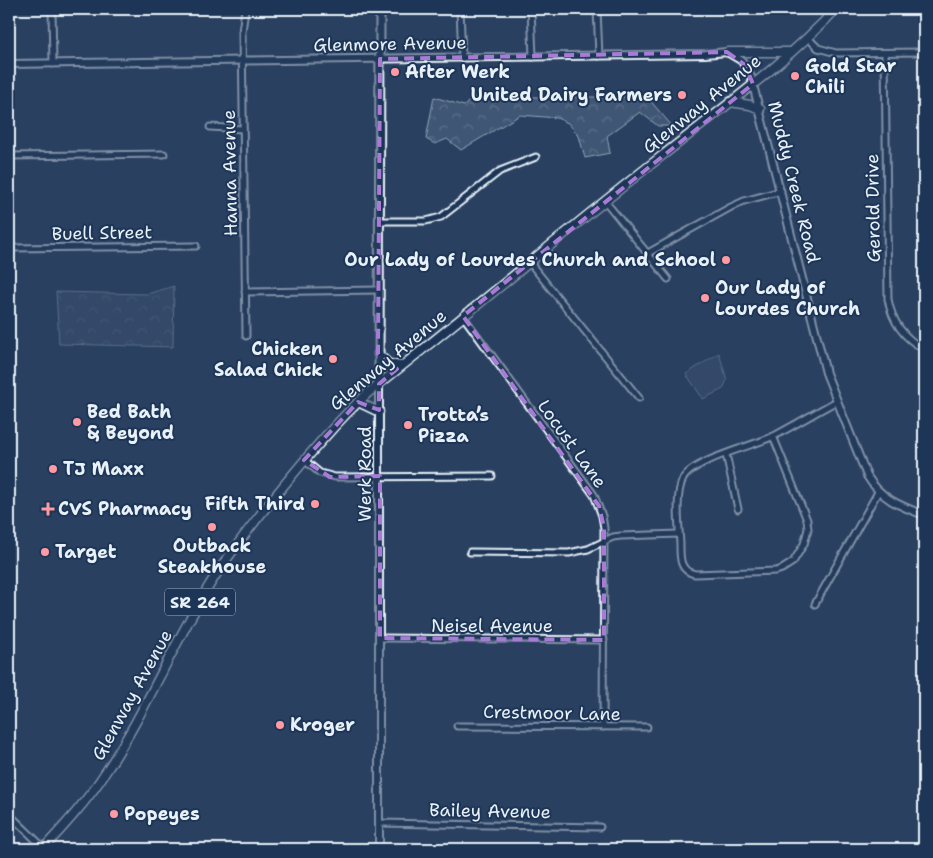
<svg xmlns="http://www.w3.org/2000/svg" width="933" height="858" viewBox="0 0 933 858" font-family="'Shantell Sans',sans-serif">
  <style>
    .forest { fill: url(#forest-crowns); stroke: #94a4b6 }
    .pitch { fill: #415774; stroke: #94a4b6 }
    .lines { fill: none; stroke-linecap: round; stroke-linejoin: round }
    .minor-casing { stroke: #e8f1f8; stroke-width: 9 }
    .tertiary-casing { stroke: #e8f1f8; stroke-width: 10 }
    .secondary-casing { stroke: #e8f1f8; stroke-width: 11 }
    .primary-casing { stroke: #e8f1f8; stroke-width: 11 }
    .minor { stroke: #1d3557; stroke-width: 5 }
    .tertiary { stroke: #1d3557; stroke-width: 6 }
    .secondary { stroke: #1d3557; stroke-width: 7 }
    .primary { stroke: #1d3557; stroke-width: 8 }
    .marked { fill: none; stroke: #a77bd6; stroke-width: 4; stroke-dasharray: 10 6; stroke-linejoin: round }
    .poi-dot { fill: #ff9aa2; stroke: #1d3557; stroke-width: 2 }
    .labels { text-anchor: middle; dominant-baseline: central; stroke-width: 4; stroke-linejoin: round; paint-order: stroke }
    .shield { fill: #1d3557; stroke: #abb9c8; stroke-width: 1 }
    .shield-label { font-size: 16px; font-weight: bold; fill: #e8f1f8 }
    .street-label { font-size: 18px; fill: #e8f1f8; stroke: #1d3557 }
    .poi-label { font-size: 18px; font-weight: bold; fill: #e8f1f8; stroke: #1d3557; text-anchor: start }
  </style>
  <defs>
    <pattern id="forest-crowns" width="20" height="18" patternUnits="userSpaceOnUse" patternTransform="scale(1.25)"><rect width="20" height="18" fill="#415774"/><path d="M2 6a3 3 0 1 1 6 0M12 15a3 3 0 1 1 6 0" fill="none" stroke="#5c7089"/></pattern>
  </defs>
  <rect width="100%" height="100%" fill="#294061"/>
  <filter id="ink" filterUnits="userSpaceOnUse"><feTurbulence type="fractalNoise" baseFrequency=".02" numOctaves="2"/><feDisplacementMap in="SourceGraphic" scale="10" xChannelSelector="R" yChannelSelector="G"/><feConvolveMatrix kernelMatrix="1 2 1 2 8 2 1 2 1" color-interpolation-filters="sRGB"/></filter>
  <g filter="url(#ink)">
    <g class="forest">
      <polygon points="434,97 464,106 473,97 647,97 672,126 658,126 640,112 607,136 610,153 585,158 579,136 568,123 557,118 520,115 461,150 447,139 435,144 426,139"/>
      <polygon points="174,286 173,347 59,344 56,292 147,294"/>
    </g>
    <polygon class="pitch" points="719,353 727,380 723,389 703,399 686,374"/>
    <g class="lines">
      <g class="minor-casing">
        <g id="minor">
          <polyline points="52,9 53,64"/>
          <polyline points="245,9 242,32 246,336"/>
          <polyline points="460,9 462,58"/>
          <polyline points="531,9 533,57"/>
          <polyline points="597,9 599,56"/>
          <polyline points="807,37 818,48 836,53 924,52"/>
          <path d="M 885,53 L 888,299 C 892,322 903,338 924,349"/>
          <polyline points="210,127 243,129"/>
          <polyline points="9,156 164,154"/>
          <polyline points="605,201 668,279"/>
          <polyline points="380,221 426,221 441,217 500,171 536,157"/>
          <polyline points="9,248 196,246"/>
          <polyline points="648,253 731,207 744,201 781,191"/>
          <polyline points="530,263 639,398"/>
          <polyline points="245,292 379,290"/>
          <polyline points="463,316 594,495 602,516 604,528 603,727"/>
          <path d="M 773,436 L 807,520 L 808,529 L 804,544 L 793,562 L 782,569 L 776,571 L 695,574 C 679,571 680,557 680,544 C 679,527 675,494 683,479 C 692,460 753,446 774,436 C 795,425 816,412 837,401"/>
          <polyline points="726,454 738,509"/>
          <polyline points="304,460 320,473 335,477 492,476"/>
          <polyline points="470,552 569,553 588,549 613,537 621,536 679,534"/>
          <polyline points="815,604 878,492"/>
          <polyline points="380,638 604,640"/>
          <polyline points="457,726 647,727"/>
          <polyline points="9,814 44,848"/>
          <polyline points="379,823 600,827"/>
        </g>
      </g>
      <g class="tertiary-casing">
        <g id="tertiary">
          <path d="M 9,64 L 705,54 L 727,52 L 742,61 L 751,77 L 826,373 L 867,476 C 881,499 900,506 924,515"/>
          <polyline points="379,384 379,849"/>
        </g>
      </g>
      <g class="secondary-casing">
        <polyline id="secondary" points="379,384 380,9"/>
      </g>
      <g class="primary-casing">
        <g id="primary">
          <polyline points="727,52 790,52"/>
          <polyline points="730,102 750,105 760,109"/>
          <polyline points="378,354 389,364 401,366"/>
          <polyline points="358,402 379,412"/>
          <path d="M 43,849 C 65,825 87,801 105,773 C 146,712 173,643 212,581 C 232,549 256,520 280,490 C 308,456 336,422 369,392 C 468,315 564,232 663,155 C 721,109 786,63 836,9"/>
        </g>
      </g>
      <use href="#minor" class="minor"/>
      <use href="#tertiary" class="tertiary"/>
      <use href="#secondary" class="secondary"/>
      <use href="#primary" class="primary"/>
    </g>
  </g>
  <path d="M0 0H933V858H0ZM 727,52 L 745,65 L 753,84 L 463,316 L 599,506 L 604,528 L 604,640 L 380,638 L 380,476 L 330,477 L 304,460 L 358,402 L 379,410 L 379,384 L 397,369 L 378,354 L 380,59 Z" fill="#294061" fill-opacity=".55" fill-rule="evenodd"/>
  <path class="marked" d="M 727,52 L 745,65 L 753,84 L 463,316 L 599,506 L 604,528 L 604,640 L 380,638 L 380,476 L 330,477 L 304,460 L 358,402 L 379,410 L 379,384 L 397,369 L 378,354 L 380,59 Z"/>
  <g class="poi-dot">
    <circle cx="395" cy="72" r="5"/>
    <circle cx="795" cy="76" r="5"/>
    <circle cx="682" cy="95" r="5"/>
    <circle cx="726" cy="260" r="5"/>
    <circle cx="705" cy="298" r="5"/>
    <circle cx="333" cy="359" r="5"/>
    <circle cx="77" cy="422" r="5"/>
    <circle cx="408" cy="425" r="5"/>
    <circle cx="53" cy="469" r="5"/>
    <circle cx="315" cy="504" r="5"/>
    <path d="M45.5 501.5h5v5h5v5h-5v5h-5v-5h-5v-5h5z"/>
    <circle cx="212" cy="527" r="5"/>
    <circle cx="45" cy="552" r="5"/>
    <circle cx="280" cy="725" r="5"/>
    <circle cx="114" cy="814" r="5"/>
  </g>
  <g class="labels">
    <rect class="shield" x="165" y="588.5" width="70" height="27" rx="4"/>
    <g class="shield-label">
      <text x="200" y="602">SR 264</text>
    </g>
    <g class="street-label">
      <text transform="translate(390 44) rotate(-1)">Glenmore Avenue</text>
      <text transform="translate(702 104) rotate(-39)">Glenway Avenue</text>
      <text transform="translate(230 173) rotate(-91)">Hanna Avenue</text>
      <text transform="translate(794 182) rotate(76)">Muddy Creek Road</text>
      <text transform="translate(873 208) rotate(-91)">Gerold Drive</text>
      <text transform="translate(102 233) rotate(-1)">Buell Street</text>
      <text transform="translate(388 360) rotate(-40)">Glenway Avenue</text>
      <text transform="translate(572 444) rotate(54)">Locust Lane</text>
      <text transform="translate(365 474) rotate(-90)">Werk Road</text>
      <text x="492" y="626">Neisel Avenue</text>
      <text transform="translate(132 695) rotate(-61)">Glenway Avenue</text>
      <text transform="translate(552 713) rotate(1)">Crestmoor Lane</text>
      <text transform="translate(490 811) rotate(1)">Bailey Avenue</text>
    </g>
    <g class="poi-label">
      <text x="805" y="66">Gold Star<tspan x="805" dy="21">Chili</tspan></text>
      <text x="405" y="72">After Werk</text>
      <text x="672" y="95" text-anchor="end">United Dairy Farmers</text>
      <text x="716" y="260" text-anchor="end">Our Lady of Lourdes Church and School</text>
      <text x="715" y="288">Our Lady of<tspan x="715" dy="21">Lourdes Church</tspan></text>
      <text x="323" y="349" text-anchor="end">Chicken<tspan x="323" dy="21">Salad Chick</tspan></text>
      <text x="87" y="412">Bed Bath<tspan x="87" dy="21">&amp; Beyond</tspan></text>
      <text x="418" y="415">Trotta’s<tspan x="418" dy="21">Pizza</tspan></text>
      <text x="63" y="469">TJ Maxx</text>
      <text x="305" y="504" text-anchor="end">Fifth Third</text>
      <text x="58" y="509">CVS Pharmacy</text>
      <text x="212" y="546" text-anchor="middle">Outback<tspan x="212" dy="21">Steakhouse</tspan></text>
      <text x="55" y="552">Target</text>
      <text x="290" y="725">Kroger</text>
      <text x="124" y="814">Popeyes</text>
    </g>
  </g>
  <rect width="933" height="858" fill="none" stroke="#1d3557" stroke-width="30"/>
  <rect x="15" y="15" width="903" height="828" fill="none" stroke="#e8f1f8" stroke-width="2" filter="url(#ink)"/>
</svg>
